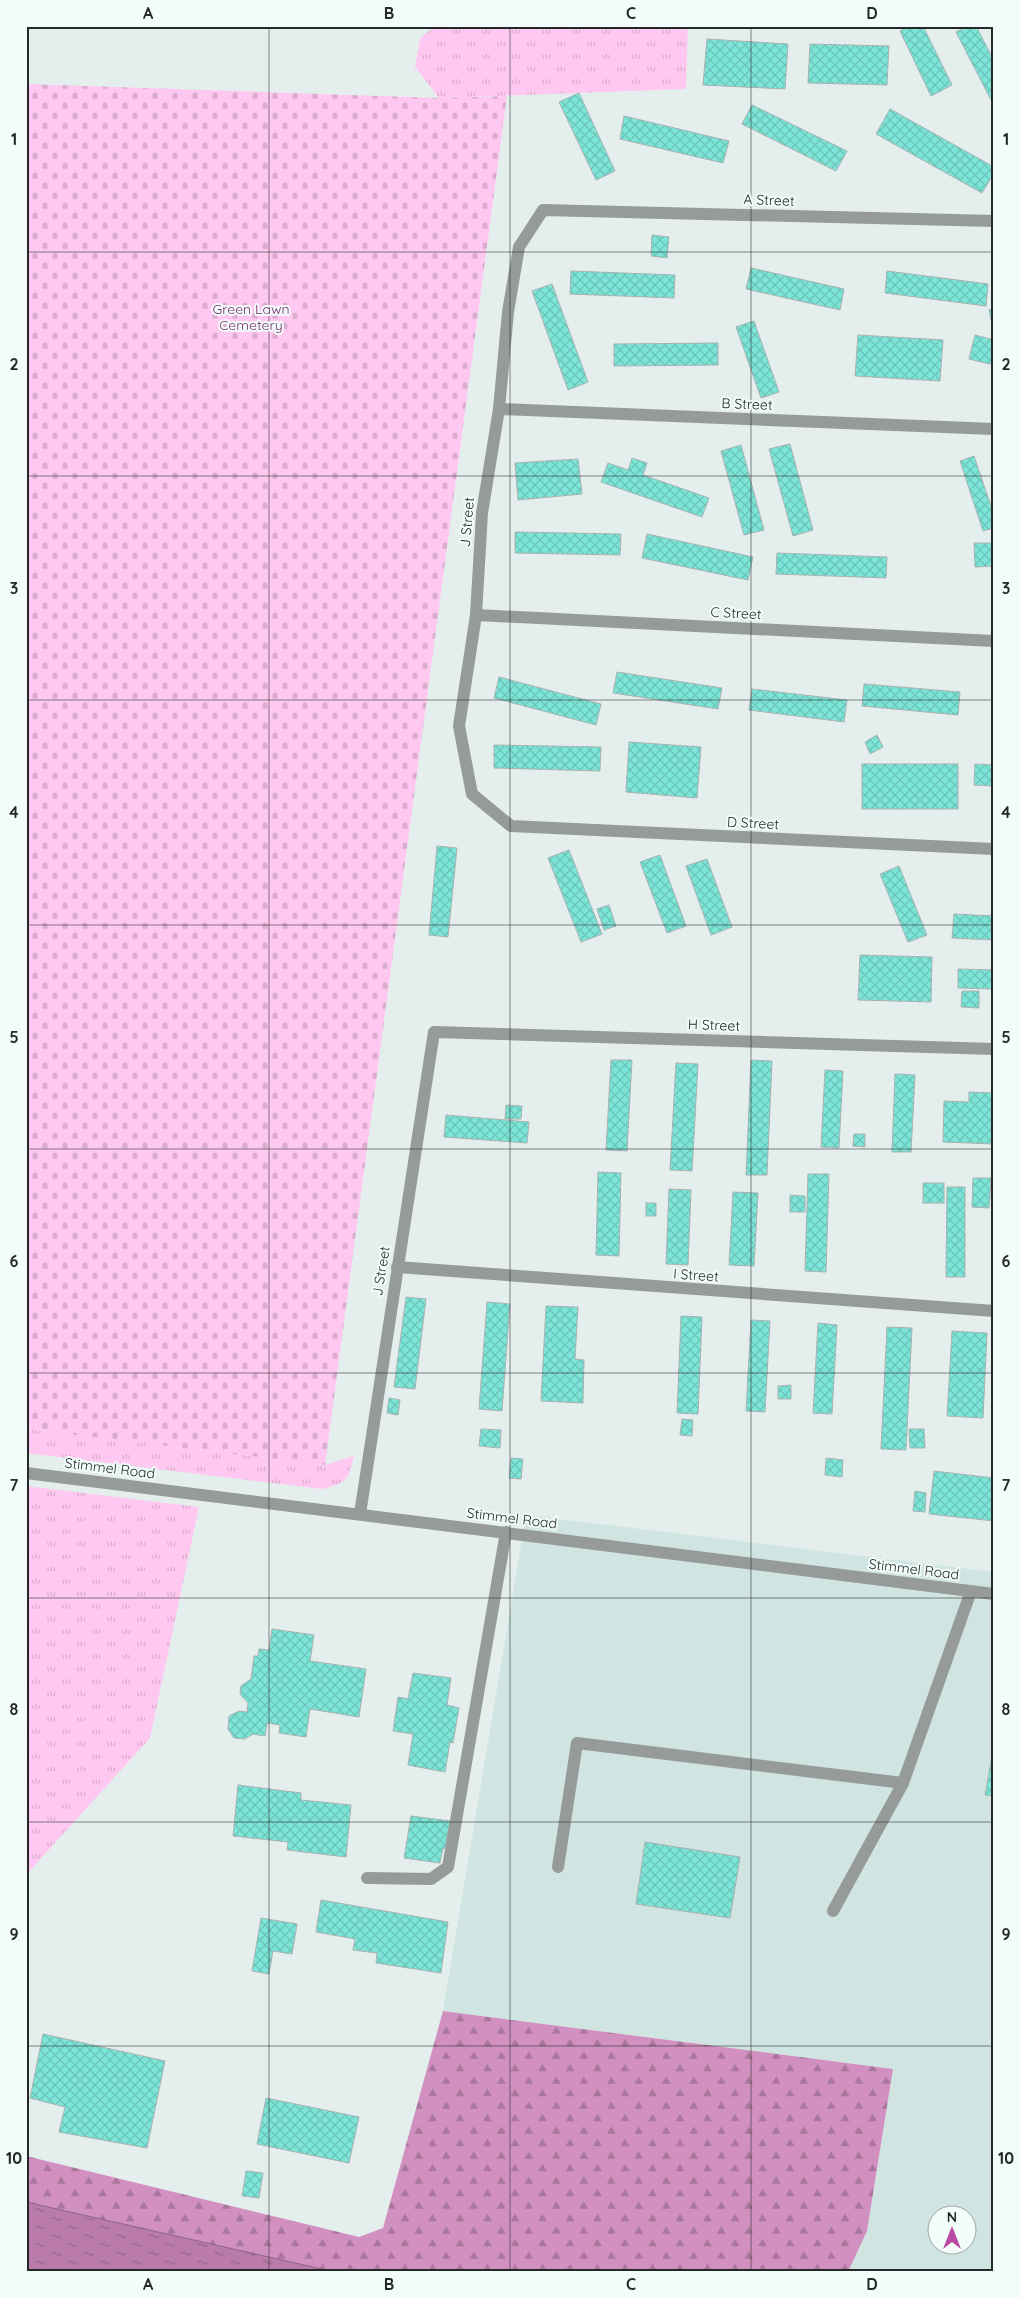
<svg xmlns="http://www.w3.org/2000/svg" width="1020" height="2298" viewBox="0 0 1020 2298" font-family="Quicksand,sans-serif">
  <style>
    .built { fill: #d0e5e1; fill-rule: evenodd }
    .grass { fill: url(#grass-tufts) }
    .forest { fill: url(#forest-firs) }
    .cemetery { fill: url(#cemetery-stones) }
    .water { fill: url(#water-ripples); stroke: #8d6283 }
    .building { fill: url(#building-cross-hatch); stroke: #a8b2b1 }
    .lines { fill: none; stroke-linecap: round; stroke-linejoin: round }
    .minor { stroke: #969b9a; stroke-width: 12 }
    .grid { fill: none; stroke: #242827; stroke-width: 1; stroke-opacity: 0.55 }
    .labels { text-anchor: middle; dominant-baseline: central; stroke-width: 4; stroke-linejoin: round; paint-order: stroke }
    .street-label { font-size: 14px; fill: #242827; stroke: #f1fcfb }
    .park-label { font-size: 14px; fill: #782d69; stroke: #f1fcfb }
    .neatline { fill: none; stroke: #242827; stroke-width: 2 }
    .grid-label { font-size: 16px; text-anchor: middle; font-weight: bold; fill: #242827 }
  </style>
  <defs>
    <pattern id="grass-tufts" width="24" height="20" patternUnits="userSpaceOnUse" patternTransform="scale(1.25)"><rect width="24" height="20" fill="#ffc8f0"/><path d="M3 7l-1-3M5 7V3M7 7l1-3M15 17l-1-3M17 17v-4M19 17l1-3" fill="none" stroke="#daacce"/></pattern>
    <pattern id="forest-firs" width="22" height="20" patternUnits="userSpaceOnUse" patternTransform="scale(1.25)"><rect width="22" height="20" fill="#d190c0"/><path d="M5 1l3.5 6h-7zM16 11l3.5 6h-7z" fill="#a9769c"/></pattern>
    <pattern id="cemetery-stones" width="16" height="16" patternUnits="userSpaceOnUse" patternTransform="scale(1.25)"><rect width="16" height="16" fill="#ffc8f0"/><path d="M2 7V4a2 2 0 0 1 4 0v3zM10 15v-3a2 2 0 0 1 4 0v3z" fill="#daacce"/></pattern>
    <pattern id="water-ripples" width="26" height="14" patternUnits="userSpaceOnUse" patternTransform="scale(1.25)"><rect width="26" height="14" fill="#ba7baa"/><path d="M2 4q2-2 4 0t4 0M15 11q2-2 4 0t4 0" fill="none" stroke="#97658a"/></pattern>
    <pattern id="building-cross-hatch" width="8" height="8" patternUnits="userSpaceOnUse" patternTransform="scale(1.25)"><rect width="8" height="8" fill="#7ce5d7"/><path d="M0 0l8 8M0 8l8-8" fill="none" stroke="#6bc4b9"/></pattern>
  </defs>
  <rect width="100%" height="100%" fill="#e4efed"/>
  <path class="built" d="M 526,1515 L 994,1572 L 994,2272 L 848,2272 L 867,2231 L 893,2069 L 443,2011 ZM 938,2216 L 968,2216 L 968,2246 L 938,2246 Z"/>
  <g class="grass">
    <polygon points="435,26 688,26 686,89 439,98 415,67 420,39"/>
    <path d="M 26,1429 L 325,1465 L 354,1456 C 348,1480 347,1483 322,1489 L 26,1453 Z"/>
    <polygon points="26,1486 199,1507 150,1738 26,1875"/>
  </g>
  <polygon class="forest" points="443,2011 893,2069 867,2231 848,2272 335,2272 26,2202 26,2156 359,2237 383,2228"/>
  <polygon class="cemetery" points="26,84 439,98 507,96 325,1465 26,1429"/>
  <polygon class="water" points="26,2202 335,2272 26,2272"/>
  <g class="building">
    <polygon points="910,26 923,26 952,85 931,96 900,31"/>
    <polygon points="968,26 976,26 994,61 994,98 991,100 956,32"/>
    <polygon points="707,39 788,44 785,89 703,85"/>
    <polygon points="810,44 889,46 887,85 808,83"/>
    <polygon points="579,93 615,171 596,180 559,102"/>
    <polygon points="752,105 847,151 836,171 742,124"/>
    <polygon points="890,109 994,167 994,173 982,193 876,134"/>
    <polygon points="624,116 729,141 723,163 620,139"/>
    <polygon points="652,235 669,237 667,258 651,256"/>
    <polygon points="751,268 844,289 840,310 746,289"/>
    <polygon points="571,271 675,275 674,298 570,294"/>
    <polygon points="887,271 988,284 986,306 885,293"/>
    <polygon points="552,284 588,382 568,390 532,291"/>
    <polygon points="994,309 994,323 992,324 989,310"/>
    <polygon points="754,321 779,392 761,398 736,327"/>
    <polygon points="858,335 943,340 940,381 855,376"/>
    <polygon points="975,335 994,340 994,365 969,359"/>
    <polygon points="718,343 718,365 614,366 614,344"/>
    <polygon points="790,444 813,530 793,536 769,449"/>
    <polygon points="741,445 764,530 744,535 721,451"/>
    <polygon points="974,456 994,515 994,528 983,531 960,461"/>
    <polygon points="632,458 647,463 643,475 709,498 702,517 601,482 608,463 628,470"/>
    <polygon points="578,459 582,494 518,500 515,463"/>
    <polygon points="515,532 621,534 620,555 515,553"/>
    <polygon points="647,534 753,557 748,580 642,558"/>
    <polygon points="974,543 994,543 994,566 975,567"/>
    <polygon points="777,553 887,557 886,578 776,574"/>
    <polygon points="617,672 722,688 718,709 613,693"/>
    <polygon points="499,677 601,704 596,725 494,698"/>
    <polygon points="864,684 960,692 958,715 862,706"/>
    <polygon points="752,689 847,700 844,722 749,710"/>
    <polygon points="877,735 883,747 870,754 865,742"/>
    <polygon points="629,742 701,747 697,798 626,792"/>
    <polygon points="494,745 601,747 600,771 494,768"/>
    <rect x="862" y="764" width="96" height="45"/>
    <polygon points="975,764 994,765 994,786 974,785"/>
    <polygon points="437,846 457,848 448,937 429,935"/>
    <polygon points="569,850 602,934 581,942 548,858"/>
    <polygon points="660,855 686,926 667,933 640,862"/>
    <polygon points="707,859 732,927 711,935 686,866"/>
    <polygon points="899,866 927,935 908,942 880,874"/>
    <polygon points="609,905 616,926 604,930 597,909"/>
    <polygon points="954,914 994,916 994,940 952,938"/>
    <polygon points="860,955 932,957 931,1002 858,1000"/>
    <polygon points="958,969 994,970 994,989 958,988"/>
    <polygon points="962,991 979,991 979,1008 961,1007"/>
    <polygon points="611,1060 632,1060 627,1151 606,1150"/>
    <polygon points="751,1060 772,1061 767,1175 746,1175"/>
    <polygon points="676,1063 698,1064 692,1171 670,1170"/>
    <polygon points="825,1070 843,1071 839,1148 821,1147"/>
    <polygon points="895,1074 915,1075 911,1152 892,1152"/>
    <polygon points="969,1092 994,1093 994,1144 943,1142 944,1101 969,1102"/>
    <polygon points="506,1105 522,1106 521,1119 505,1119"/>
    <polygon points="446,1115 529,1122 527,1143 444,1137"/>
    <polygon points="854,1134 865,1134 865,1147 853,1146"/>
    <polygon points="598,1172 621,1173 619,1256 596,1255"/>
    <polygon points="808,1174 829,1174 826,1272 805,1271"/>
    <polygon points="973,1178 991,1178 989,1208 972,1207"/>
    <polygon points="992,1179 994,1179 994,1199 991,1199"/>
    <rect x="923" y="1183" width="21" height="20"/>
    <polygon points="947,1187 965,1187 965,1277 946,1277"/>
    <polygon points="669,1189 691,1190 688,1265 666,1264"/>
    <polygon points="733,1192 758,1193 754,1266 729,1265"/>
    <polygon points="790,1195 805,1196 805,1212 790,1212"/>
    <rect x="646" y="1203" width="10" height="13"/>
    <polygon points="406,1297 426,1299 415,1389 394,1387"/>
    <polygon points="487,1302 510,1304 502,1411 479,1409"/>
    <polygon points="546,1306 578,1307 575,1359 584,1360 583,1403 541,1401"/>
    <polygon points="681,1316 702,1317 698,1414 677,1413"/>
    <polygon points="751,1320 770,1321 765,1412 746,1411"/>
    <polygon points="818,1323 837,1325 832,1414 813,1413"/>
    <polygon points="887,1327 912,1328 906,1450 881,1449"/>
    <polygon points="952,1331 987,1333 983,1418 947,1416"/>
    <polygon points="791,1385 791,1399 778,1399 778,1386"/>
    <polygon points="389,1398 400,1400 398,1415 387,1413"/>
    <polygon points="682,1419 693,1420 692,1436 680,1435"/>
    <polygon points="481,1429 501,1430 500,1448 479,1446"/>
    <polygon points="909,1429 924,1429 925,1448 910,1448"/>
    <polygon points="511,1458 523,1459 521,1479 509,1478"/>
    <polygon points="826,1458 843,1460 842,1477 825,1475"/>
    <polygon points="934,1471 994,1478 994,1521 929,1514"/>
    <polygon points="915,1491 926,1493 925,1512 913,1511"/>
    <polygon points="272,1629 314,1635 310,1661 366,1669 359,1717 310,1709 306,1737 279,1733 280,1725 267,1723 265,1736 253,1734 245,1739 234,1738 228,1729 229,1716 239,1711 247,1712 248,1703 240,1694 241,1686 251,1679 254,1656 258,1656 259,1649 269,1650"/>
    <polygon points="413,1673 451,1678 447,1705 459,1708 453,1743 450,1742 445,1772 408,1765 413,1734 393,1731 398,1697 408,1699"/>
    <polygon points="994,1745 994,1796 985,1795"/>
    <polygon points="238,1785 301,1793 301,1800 351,1805 346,1857 287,1850 288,1842 233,1836"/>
    <polygon points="411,1816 450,1821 445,1849 443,1848 440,1863 404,1858"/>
    <polygon points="645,1842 740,1857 730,1918 636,1904"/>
    <polygon points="321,1900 448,1922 441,1973 376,1963 377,1953 353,1950 355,1939 316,1932"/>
    <polygon points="261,1918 297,1924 292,1954 273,1951 269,1974 252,1971"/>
    <polygon points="43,2034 165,2061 147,2148 59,2132 65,2107 30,2098"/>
    <polygon points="266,2098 359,2117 349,2163 257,2144"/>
    <polygon points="246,2171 263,2173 259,2198 242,2196"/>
  </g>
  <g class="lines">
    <g class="minor">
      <polyline points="994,221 543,210 519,247 508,312 499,409 482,513 476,615 459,726 472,794 511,826 994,849"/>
      <polyline points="499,409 994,429"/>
      <polyline points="476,615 994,641"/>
      <polyline points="397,1267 994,1311"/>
      <polyline points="26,1473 994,1594"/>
      <polyline points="360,1514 434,1032 994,1049"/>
      <polyline points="558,1867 577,1743 903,1783 971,1591"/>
      <polyline points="367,1878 431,1879 448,1867 506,1532"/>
      <polyline points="833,1911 903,1783"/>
    </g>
  </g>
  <path class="grid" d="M 269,26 L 269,2272M 510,26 L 510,2272M 751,26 L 751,2272M 26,252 L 994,252M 26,476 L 994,476M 26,700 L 994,700M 26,925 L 994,925M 26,1149 L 994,1149M 26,1373 L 994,1373M 26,1598 L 994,1598M 26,1822 L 994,1822M 26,2046 L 994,2046"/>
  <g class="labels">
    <g class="street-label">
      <text transform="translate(769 200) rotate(2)">A Street</text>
      <text transform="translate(747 404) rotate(2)">B Street</text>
      <text transform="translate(467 522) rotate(-85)">J Street</text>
      <text transform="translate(736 613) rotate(3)">C Street</text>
      <text transform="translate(753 823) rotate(3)">D Street</text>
      <text transform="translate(714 1025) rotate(2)">H Street</text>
      <text transform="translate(381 1271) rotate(-81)">J Street</text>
      <text transform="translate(696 1275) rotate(4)">I Street</text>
      <text transform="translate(110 1468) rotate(7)">Stimmel Road</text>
      <text transform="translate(512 1518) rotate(7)">Stimmel Road</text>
      <text transform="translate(914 1569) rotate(7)">Stimmel Road</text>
    </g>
    <g class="park-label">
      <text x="251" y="309">Green Lawn<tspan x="251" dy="16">Cemetery</tspan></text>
    </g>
  </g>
  <rect width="1020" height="2298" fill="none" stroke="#f1fcfb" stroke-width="55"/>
  <g transform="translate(952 2230)"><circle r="24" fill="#f1fcfb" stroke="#9fa7a6"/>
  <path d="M0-4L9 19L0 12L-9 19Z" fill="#ba48a2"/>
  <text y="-8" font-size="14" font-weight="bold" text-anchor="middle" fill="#242827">N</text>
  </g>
  <rect x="28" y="28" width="964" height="2242" class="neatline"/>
  <g class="grid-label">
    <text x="148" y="19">A</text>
    <text x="389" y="19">B</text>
    <text x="631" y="19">C</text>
    <text x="872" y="19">D</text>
    <text x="14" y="145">1</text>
    <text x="1006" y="145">1</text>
    <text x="14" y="370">2</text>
    <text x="1006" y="370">2</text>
    <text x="14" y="594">3</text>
    <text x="1006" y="594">3</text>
    <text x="14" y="818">4</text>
    <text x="1006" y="818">4</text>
    <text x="14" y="1043">5</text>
    <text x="1006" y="1043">5</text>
    <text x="14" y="1267">6</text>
    <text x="1006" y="1267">6</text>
    <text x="14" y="1491">7</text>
    <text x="1006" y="1491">7</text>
    <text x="14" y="1715">8</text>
    <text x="1006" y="1715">8</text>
    <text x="14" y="1940">9</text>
    <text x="1006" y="1940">9</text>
    <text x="14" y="2164">10</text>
    <text x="1006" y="2164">10</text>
    <text x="148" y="2290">A</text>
    <text x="389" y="2290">B</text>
    <text x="631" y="2290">C</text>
    <text x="872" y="2290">D</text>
  </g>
</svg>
